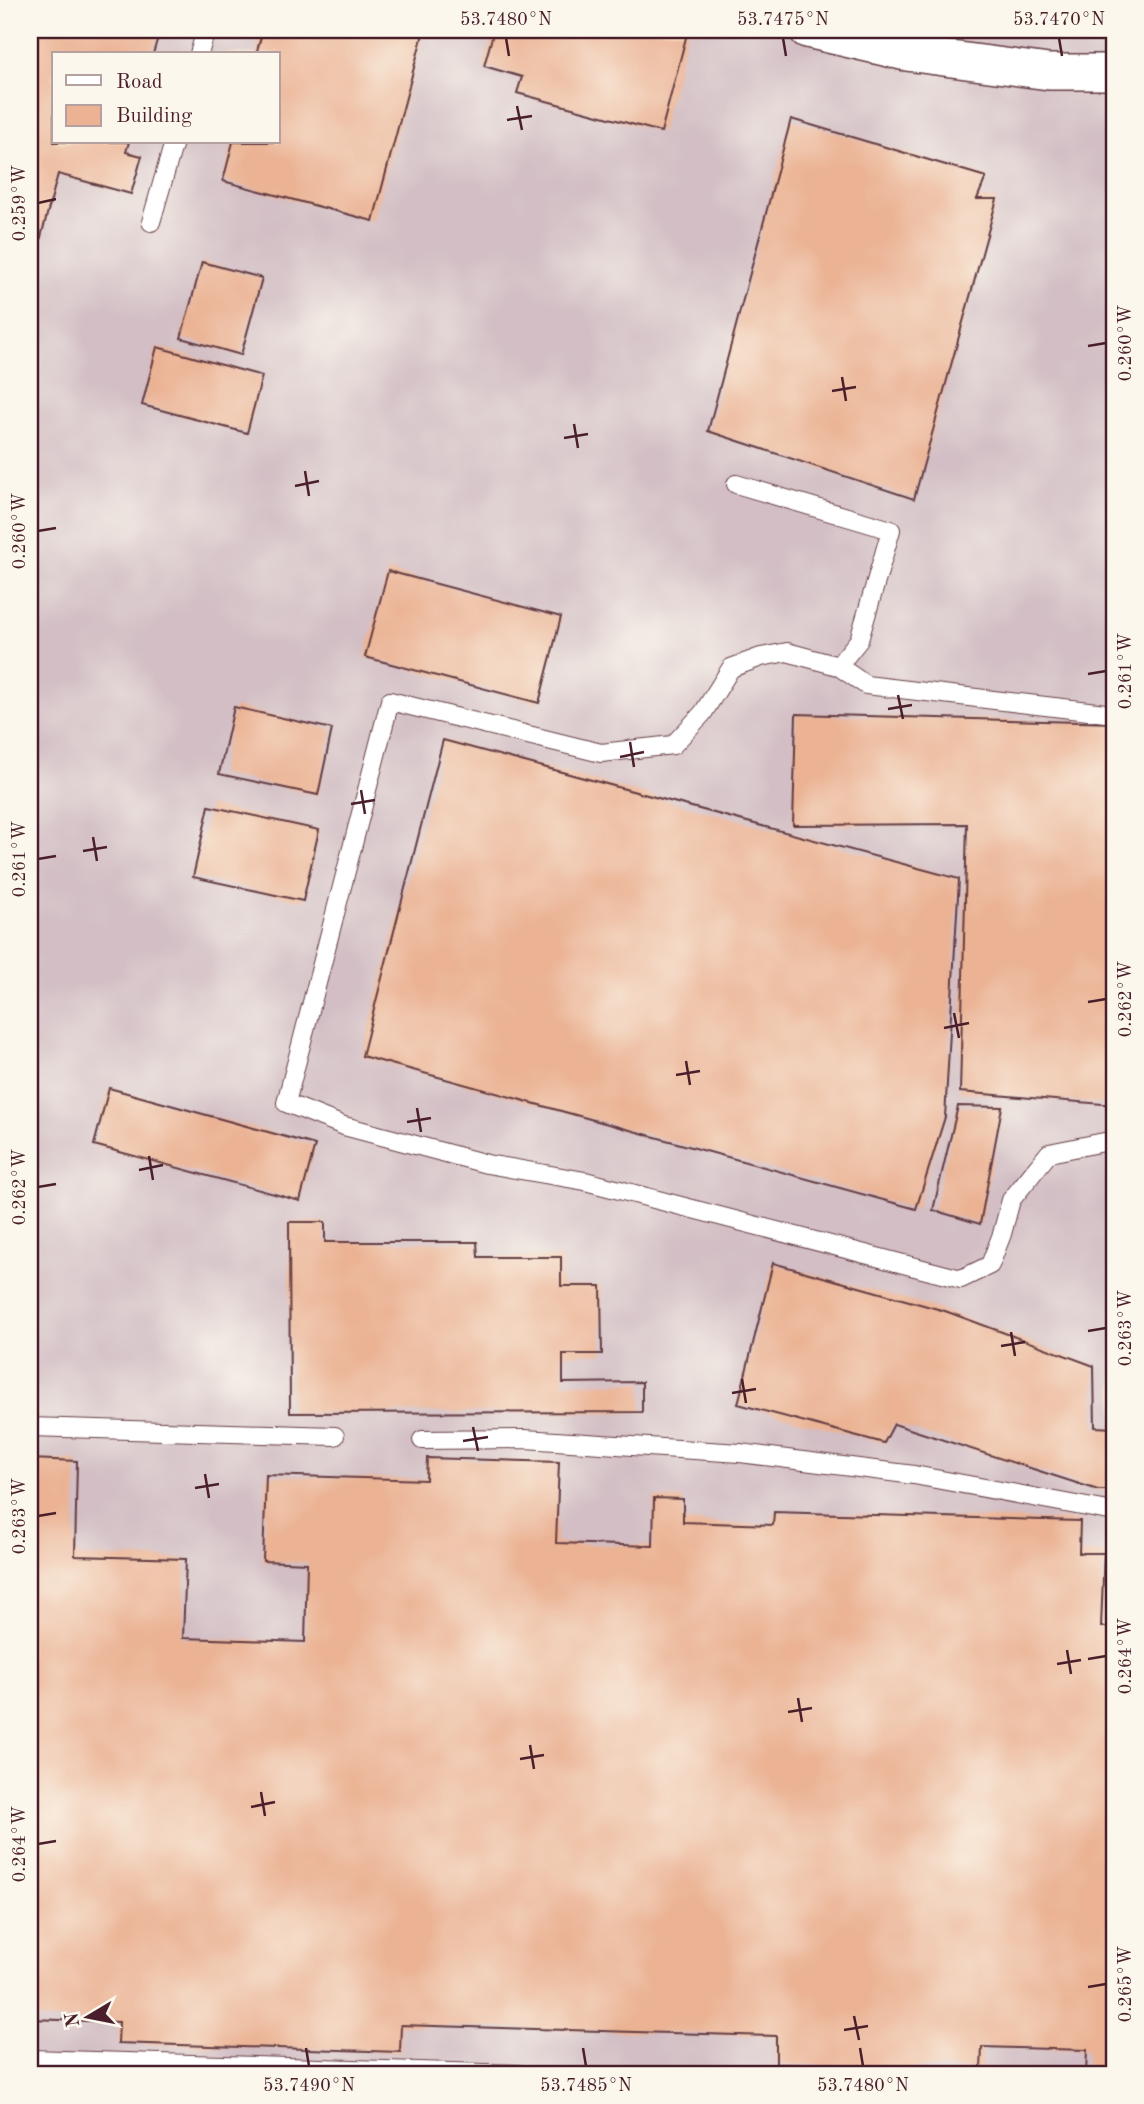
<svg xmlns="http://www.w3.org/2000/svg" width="1144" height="2104" viewBox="0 0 1144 2104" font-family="'Old Standard TT',serif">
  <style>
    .industrial { fill: #d2bec4; fill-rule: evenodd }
    .building { fill: #ebb394 }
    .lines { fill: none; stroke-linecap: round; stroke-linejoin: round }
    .service-casing { stroke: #643c42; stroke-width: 20 }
    .minor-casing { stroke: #643c42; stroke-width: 38 }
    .service { stroke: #fff; stroke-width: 18 }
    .minor { stroke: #fff; stroke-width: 35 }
    .ticks { fill: none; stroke: #4a1f2b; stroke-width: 2.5 }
    .neatline { fill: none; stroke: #4a1f2b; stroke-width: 2.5 }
    .ticks-label { font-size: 18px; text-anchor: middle; fill: #4a1f2b }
  </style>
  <rect width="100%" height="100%" fill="#fbf7ec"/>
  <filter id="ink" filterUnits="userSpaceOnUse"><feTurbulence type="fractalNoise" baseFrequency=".0143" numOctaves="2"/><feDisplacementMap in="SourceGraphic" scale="14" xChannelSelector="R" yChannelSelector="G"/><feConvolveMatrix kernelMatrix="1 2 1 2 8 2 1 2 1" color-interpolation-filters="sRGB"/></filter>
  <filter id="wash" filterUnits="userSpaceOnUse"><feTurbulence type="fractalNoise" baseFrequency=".00686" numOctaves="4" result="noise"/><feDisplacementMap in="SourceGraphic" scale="28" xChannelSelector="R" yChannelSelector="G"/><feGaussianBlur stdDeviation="1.57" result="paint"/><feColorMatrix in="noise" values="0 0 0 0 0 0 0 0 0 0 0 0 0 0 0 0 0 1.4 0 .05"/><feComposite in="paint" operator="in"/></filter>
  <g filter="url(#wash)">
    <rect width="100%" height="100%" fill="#f4e1c5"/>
    <path class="industrial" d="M 30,30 L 1114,30 L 1114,2074 L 30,2074 ZM 54,54 L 278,54 L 278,142 L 54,142 Z"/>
    <g id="blocks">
      <g class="building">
        <polygon points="30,30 160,30 153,54 54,54 54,142 129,142 126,152 142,156 131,194 58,174 31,274"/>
        <polygon points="263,30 424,30 373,221 223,181 233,142 278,142 278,54 256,54"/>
        <polygon points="494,30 688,30 661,132 517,93 522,77 484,66"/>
        <polygon points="791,119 986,177 977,199 997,199 914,499 708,431"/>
        <polygon points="202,262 262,278 241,355 181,338"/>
        <polygon points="157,347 262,376 247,433 142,405"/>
        <polygon points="388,571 561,617 539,703 365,657"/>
        <polygon points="234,707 332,729 318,795 219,774"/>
        <polygon points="796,714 1114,723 1114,1105 960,1092 967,824 793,825"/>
        <polygon points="443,740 959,879 945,1117 916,1209 362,1056"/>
        <polygon points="209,806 319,830 303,901 193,877"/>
        <polygon points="109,1088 315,1145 300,1201 94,1145"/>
        <polygon points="958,1106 1002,1107 980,1224 933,1210"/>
        <polygon points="289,1222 325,1222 325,1242 477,1242 478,1257 561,1257 561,1286 601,1286 602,1354 563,1354 563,1383 642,1382 642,1412 290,1413"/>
        <polygon points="773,1263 945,1311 1094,1366 1095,1427 1114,1428 1114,1490 1098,1490 894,1424 884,1443 738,1404"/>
        <polygon points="427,1458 559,1462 556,1543 653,1546 654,1498 683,1499 683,1522 773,1525 774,1512 1080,1521 1079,1553 1104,1553 1101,1627 1114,1627 1114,2074 1086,2074 1087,2050 982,2047 981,2070 776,2064 776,2036 401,2025 400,2052 118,2043 119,2022 30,2019 30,1459 77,1461 75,1556 186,1559 183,1638 305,1642 307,1563 263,1561 266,1475 426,1480"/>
      </g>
    </g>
  </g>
  <g filter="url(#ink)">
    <use href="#blocks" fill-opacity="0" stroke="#643c42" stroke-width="2"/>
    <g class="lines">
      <g class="service-casing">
        <g id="service">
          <polyline points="199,54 206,30"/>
          <polyline points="151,222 174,142"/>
          <polyline points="736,484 891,530 859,640 838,666"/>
          <polyline points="1114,714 866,685 838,666 787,652 761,657 731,668 703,713 673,745 601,753 390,701 286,1103 344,1126 487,1164 585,1181 961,1279 990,1265 1002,1234 1011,1200 1049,1153 1114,1140"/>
          <polyline points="30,1427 335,1436"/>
          <polyline points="422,1440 525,1439 740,1453 914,1475 1114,1512"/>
          <polyline points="30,2059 518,2074"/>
        </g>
      </g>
      <g class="minor-casing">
        <polyline id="minor" points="807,30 906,53 1049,72 1114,72"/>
      </g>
      <use href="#service" class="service"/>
      <use href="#minor" class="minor"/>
    </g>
  </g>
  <path class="ticks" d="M 506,38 L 509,56M 783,38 L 786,56M 1059,38 L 1062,56M 517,106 L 522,130M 507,120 L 532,116M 38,203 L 56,199M 1088,346 L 1106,343M 842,377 L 846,401M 832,391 L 856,387M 574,424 L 578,448M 564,438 L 588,434M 305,471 L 309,496M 295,486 L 319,481M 38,531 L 56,528M 1088,674 L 1106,671M 898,695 L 903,719M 888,709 L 912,705M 630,742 L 634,767M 620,757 L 644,752M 361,790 L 365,814M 351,804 L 375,800M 93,837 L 97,861M 83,851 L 107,847M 38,859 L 56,856M 1088,1002 L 1106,999M 954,1013 L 959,1038M 944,1028 L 969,1023M 686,1061 L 690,1085M 676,1075 L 700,1071M 417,1108 L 421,1132M 407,1122 L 431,1118M 149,1156 L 153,1180M 139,1170 L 163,1165M 38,1187 L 56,1184M 1088,1331 L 1106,1328M 1011,1332 L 1015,1356M 1001,1346 L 1025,1342M 742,1379 L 746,1403M 732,1393 L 756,1389M 473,1427 L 478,1451M 463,1441 L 488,1437M 205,1474 L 209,1498M 195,1488 L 219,1484M 38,1516 L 56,1513M 1067,1650 L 1071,1674M 1088,1659 L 1106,1656M 1057,1664 L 1081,1660M 798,1698 L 802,1722M 788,1712 L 812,1708M 530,1745 L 534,1769M 520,1759 L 544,1755M 261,1792 L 265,1816M 251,1807 L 275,1802M 38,1844 L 56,1841M 1088,1987 L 1106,1984M 854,2016 L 859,2040M 844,2030 L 868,2026M 306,2048 L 309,2066M 583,2048 L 586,2066M 860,2048 L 863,2066"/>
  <rect width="1144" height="2104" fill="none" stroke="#fbf7ec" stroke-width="77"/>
  <rect x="52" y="52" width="228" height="91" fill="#fbf7ec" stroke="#b4a19f" stroke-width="2"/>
  <rect x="66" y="75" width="35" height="10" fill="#ffffff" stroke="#b4a19f" stroke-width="2"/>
  <text x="116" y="88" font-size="21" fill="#4a1f2b">Road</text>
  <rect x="66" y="105" width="35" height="21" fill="#ebb394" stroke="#b4a19f" stroke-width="2"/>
  <text x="116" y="122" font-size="21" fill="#4a1f2b">Building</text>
  <g transform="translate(88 2017) rotate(260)" stroke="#fbf7ec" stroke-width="5" paint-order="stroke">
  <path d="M0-5L12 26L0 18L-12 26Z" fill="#4a1f2b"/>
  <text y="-10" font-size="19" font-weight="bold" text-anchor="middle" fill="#4a1f2b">N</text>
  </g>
  <rect x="38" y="38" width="1068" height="2028" class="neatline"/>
  <g class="ticks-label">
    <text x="506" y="25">53.7480°N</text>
    <text x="783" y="25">53.7475°N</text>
    <text x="1059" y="25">53.7470°N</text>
    <text transform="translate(19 203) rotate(-90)" y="6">0.259°W</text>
    <text transform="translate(1125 343) rotate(-90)" y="6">0.260°W</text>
    <text transform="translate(19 531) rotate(-90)" y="6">0.260°W</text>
    <text transform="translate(1125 671) rotate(-90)" y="6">0.261°W</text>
    <text transform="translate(19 859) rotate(-90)" y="6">0.261°W</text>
    <text transform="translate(1125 999) rotate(-90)" y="6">0.262°W</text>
    <text transform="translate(19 1187) rotate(-90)" y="6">0.262°W</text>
    <text transform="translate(1125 1328) rotate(-90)" y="6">0.263°W</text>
    <text transform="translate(19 1516) rotate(-90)" y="6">0.263°W</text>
    <text transform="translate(1125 1656) rotate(-90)" y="6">0.264°W</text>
    <text transform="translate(19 1844) rotate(-90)" y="6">0.264°W</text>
    <text transform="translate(1125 1984) rotate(-90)" y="6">0.265°W</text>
    <text x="309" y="2091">53.7490°N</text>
    <text x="586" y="2091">53.7485°N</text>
    <text x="863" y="2091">53.7480°N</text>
  </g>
</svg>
